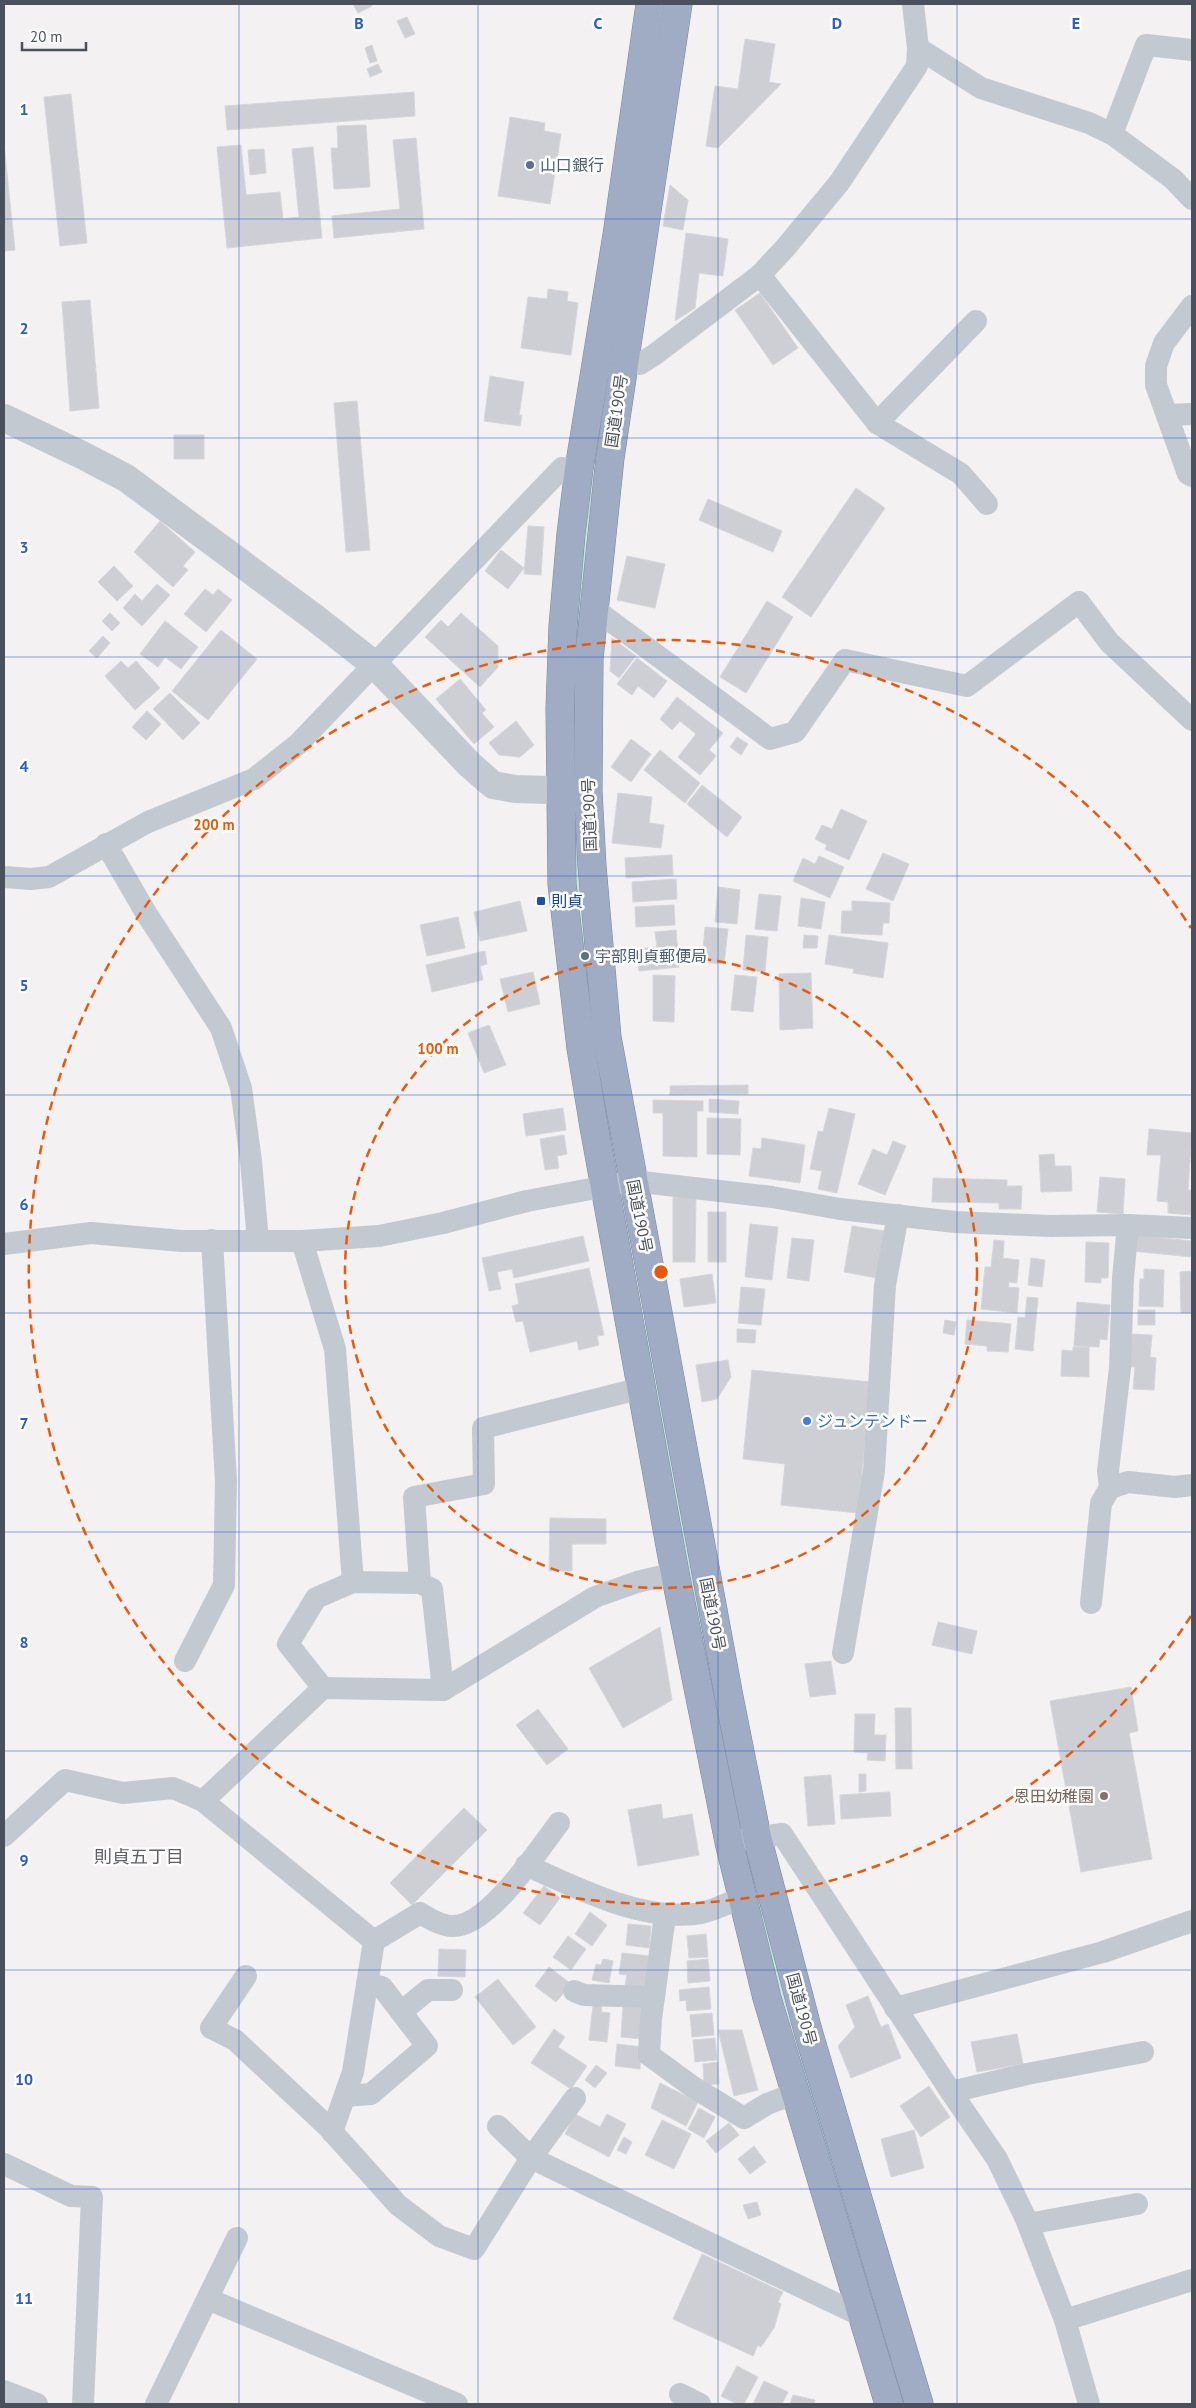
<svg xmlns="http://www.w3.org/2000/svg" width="1196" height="2408" viewBox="0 0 1196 2408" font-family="'PT Sans','Noto Sans JP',sans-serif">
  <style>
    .green { fill: #c4ebd9 }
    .building { fill: #cecfd4; stroke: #d5d6db }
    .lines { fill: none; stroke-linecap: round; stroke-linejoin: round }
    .trunk-casing { stroke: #7987a6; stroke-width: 29 }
    .minor { stroke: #c3c9d1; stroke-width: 22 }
    .tertiary { stroke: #c3c9d1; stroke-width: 28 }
    .trunk { stroke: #a0acc3; stroke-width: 28 }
    .grid { fill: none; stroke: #2b5bd2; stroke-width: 1; stroke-opacity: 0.55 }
    .ring { fill: none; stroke: #e8590c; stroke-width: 2.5; stroke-dasharray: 9 6 }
    .service-dot { fill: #5c6f8a; stroke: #fff; stroke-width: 2 }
    .transit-dot { fill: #1a4fb4; stroke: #fff; stroke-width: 2 }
    .shop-dot { fill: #3f7fe0; stroke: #fff; stroke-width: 2 }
    .education-dot { fill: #8d6e63; stroke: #fff; stroke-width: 2 }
    .labels { text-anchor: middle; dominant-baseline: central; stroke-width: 5; stroke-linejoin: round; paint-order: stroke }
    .service-label { font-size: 16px; fill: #4e5e75; stroke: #fff; text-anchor: start }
    .street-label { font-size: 16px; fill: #4a515c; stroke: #fff }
    .transit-label { font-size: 16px; fill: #164399; stroke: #fff; text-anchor: start }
    .shop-label { font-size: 16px; fill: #366cbe; stroke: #fff; text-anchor: start }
    .education-label { font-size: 16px; fill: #785e54; stroke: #fff; text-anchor: end }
    .neighbourhood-label { font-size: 18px; fill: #5e6065; stroke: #fff }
    .grid-label { font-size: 16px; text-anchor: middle; font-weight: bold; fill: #2b5bd2; stroke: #fff; stroke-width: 5; stroke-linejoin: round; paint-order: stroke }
    .centre { fill: #e8590c; stroke: #fff; stroke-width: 2.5 }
    .ring-label { font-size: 15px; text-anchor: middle; font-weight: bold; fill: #e8590c; stroke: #fff; stroke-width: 5; stroke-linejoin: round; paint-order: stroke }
  </style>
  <rect width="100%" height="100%" fill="#f3f1f1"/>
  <g class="green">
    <path d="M 596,462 L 600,462 C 584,552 579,641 576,732 L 571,733 L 577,583 L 584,519 Z"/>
    <polygon points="576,811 598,1061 612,1139 607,1139 578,927 571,813"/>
    <polygon points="631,1220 739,1804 732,1806 649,1358 644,1314 626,1221"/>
    <polygon points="749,1856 909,2404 900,2404 750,1885 745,1858"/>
  </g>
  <g class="building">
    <polygon points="353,4 371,4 372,6 358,13"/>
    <polygon points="407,17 415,34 405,38 397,21"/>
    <polygon points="745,39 775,44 769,82 781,84 718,148 706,146 715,86 738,89"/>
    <polygon points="372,45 377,61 370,63 365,48"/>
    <polygon points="378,64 382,72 370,77 367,69"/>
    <polygon points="414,92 415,116 227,130 225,106"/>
    <polygon points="71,94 87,243 60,246 44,97"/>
    <polygon points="510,117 545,123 544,131 561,134 550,204 498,196"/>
    <polygon points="366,125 370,187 334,189 331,148 338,148 337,126"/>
    <polygon points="416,138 424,229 334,238 332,216 400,209 393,140"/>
    <polygon points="4,145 15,250 4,251"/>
    <polygon points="241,145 246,195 280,192 283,219 299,217 292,149 313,147 322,238 227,248 217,147"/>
    <polygon points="264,149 266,173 250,175 248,150"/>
    <polygon points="670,185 688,200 683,230 663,226"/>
    <polygon points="686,233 728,239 723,276 699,273 695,308 675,321"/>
    <polygon points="548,289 568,292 567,301 578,303 571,355 521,348 528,297 547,299"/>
    <polygon points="760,293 798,348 773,365 735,310"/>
    <polygon points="90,300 99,408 70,411 62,302"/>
    <polygon points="490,376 524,382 519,415 522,415 520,426 484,421"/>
    <polygon points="357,401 370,550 346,552 334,403"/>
    <rect x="174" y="435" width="30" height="24"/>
    <polygon points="856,488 885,508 811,617 782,597"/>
    <polygon points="708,499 782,531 773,552 699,520"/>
    <polygon points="160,521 195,552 183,566 188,570 173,587 134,552"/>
    <polygon points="528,526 544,527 541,575 524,574"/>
    <polygon points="501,550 524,568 508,589 485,571"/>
    <polygon points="627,556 665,564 655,608 617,600"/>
    <polygon points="114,566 133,586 117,601 98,582"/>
    <polygon points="157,584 170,595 142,626 123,608 135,594 142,601"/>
    <polygon points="205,589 213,595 218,589 232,600 206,632 184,614"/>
    <polygon points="767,601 793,617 746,693 720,677"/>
    <polygon points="110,613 120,623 112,631 102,621"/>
    <polygon points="461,613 498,646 498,667 480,687 425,637 441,620 448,627"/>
    <polygon points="165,621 198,647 181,669 165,657 158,667 140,654"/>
    <polygon points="221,630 257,659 208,720 172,691"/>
    <polygon points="103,636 110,643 97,658 89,651"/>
    <polygon points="612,638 636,656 619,678 610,671"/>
    <polygon points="637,658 667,681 654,698 638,686 632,695 617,684"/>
    <polygon points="121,661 128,668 136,661 160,688 135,710 105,676"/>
    <polygon points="460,679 486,710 482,713 494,727 474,744 436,699"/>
    <polygon points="170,693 200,723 183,740 153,709"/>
    <polygon points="677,697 723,733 709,750 716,756 700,775 678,757 696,734 680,721 672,730 660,719"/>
    <polygon points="147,711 161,724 146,740 132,727"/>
    <polygon points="516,721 534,745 520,757 499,755 489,743"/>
    <polygon points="737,737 748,744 741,755 730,747"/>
    <polygon points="631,739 651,754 631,782 611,767"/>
    <polygon points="660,750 700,783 685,803 644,770"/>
    <polygon points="702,785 742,817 727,837 687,804"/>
    <polygon points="618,793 652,797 649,823 664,825 661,848 612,843"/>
    <polygon points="841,809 867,821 849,860 825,849 827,845 815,839 822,825 832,829"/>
    <polygon points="883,853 909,864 893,901 866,889"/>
    <polygon points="672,855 673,875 626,878 625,858"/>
    <polygon points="819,856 844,867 830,898 793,881 803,858 815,864"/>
    <polygon points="676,879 677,899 633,902 632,882"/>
    <polygon points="718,887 740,890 737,924 715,922"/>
    <polygon points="759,894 781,896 777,931 755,929"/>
    <polygon points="801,898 825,902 821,929 798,926"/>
    <polygon points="520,901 527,931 480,941 474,912"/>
    <polygon points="852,901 890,903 889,923 883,923 882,935 841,933 842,911 852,911"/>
    <polygon points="674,905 675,925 636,927 635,907"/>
    <polygon points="458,917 465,948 427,956 420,925"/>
    <polygon points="705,927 728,929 724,964 702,962"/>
    <polygon points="676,930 679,967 639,971 637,949 657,947 655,932"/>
    <polygon points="746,935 768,937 765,972 743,970"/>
    <polygon points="804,935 818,936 817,948 803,948"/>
    <polygon points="829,935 888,943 883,978 853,973 854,969 825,964"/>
    <polygon points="485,951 487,964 480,966 483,980 432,992 426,965"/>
    <polygon points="533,972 540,1004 508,1012 500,979"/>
    <polygon points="811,973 813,1028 780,1030 779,974"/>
    <polygon points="653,975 675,976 674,1022 653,1021"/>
    <polygon points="735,975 757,977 753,1012 731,1010"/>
    <polygon points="489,1025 506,1065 484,1073 468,1033"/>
    <polygon points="748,1085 748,1094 670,1095 670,1086"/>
    <polygon points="709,1099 739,1101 738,1114 709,1112"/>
    <polygon points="653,1100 703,1101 703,1111 697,1111 697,1157 663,1156 663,1113 653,1113"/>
    <polygon points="563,1108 566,1130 526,1136 523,1114"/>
    <polygon points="829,1108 855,1114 837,1193 818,1189 822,1171 810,1169 818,1131 823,1132"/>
    <polygon points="707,1118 741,1119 740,1155 707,1154"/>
    <polygon points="1149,1129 1192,1133 1188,1190 1192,1190 1192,1215 1168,1213 1168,1202 1157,1201 1161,1155 1147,1155"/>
    <polygon points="564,1135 567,1154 557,1156 559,1168 545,1170 540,1139"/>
    <polygon points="762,1138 805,1145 800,1183 749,1176 753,1148 761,1149"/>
    <polygon points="893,1141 906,1146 885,1195 858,1184 873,1149 887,1155"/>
    <polygon points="1054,1154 1055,1166 1071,1166 1072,1191 1041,1192 1039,1155"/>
    <polygon points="1100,1177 1125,1179 1123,1214 1097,1212"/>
    <polygon points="933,1178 1007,1180 1007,1186 1022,1186 1021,1209 999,1209 999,1203 932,1202"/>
    <polygon points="673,1197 696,1197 695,1262 673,1262"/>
    <rect x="708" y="1212" width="18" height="50"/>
    <polygon points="750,1224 778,1227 772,1280 745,1277"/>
    <polygon points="852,1226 885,1231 877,1278 844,1272"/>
    <polygon points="1133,1235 1192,1241 1192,1257 1132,1251"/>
    <polygon points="583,1236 589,1261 514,1278 512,1269 497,1272 501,1289 489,1291 482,1258"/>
    <polygon points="792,1238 814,1240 809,1281 787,1278"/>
    <polygon points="994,1240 1004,1241 1003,1258 1019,1260 1017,1283 1009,1282 1008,1287 1019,1288 1017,1313 981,1309 985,1267 991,1267"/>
    <polygon points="1086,1242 1109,1243 1108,1278 1101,1278 1101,1283 1085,1282"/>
    <polygon points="1031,1258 1045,1260 1042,1287 1028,1285"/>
    <polygon points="589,1268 604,1335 597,1336 599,1345 579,1350 577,1341 530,1352 523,1321 516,1322 512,1306 519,1304 515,1284"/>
    <polygon points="1144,1269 1164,1270 1163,1307 1139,1306 1140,1279 1144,1279"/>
    <polygon points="1192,1271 1192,1316 1192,1313 1181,1313 1180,1272"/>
    <polygon points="712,1274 716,1303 684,1307 680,1279"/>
    <polygon points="741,1287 765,1289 761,1325 738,1323"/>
    <polygon points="1027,1297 1038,1298 1033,1351 1015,1349 1018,1317 1025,1318"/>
    <polygon points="1077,1302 1110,1305 1107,1340 1100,1339 1099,1347 1074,1346"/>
    <rect x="1138" y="1310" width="17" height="15"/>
    <polygon points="945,1320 956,1322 954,1335 943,1333"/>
    <polygon points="967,1320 1011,1324 1008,1352 987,1351 987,1346 965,1344"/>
    <polygon points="737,1329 756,1330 755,1343 737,1342"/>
    <polygon points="1130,1334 1152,1335 1150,1357 1156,1358 1154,1390 1133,1389 1135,1367 1128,1367"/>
    <polygon points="1073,1347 1089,1347 1089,1377 1061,1376 1062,1350 1073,1351"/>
    <polygon points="728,1360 731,1377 717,1399 702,1402 696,1365"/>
    <polygon points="752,1370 871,1382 858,1513 781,1505 785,1464 743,1459"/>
    <polygon points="550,1518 606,1519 606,1544 572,1544 572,1571 549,1571"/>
    <polygon points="938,1622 977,1631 972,1654 932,1645"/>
    <polygon points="660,1627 672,1700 623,1728 589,1668"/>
    <polygon points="831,1661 836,1694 810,1697 805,1664"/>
    <polygon points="1131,1687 1138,1731 1129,1733 1152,1859 1081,1872 1050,1701"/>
    <polygon points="895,1708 911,1708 912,1769 896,1769"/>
    <polygon points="538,1709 568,1749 547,1765 516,1725"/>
    <polygon points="855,1714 875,1714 874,1735 886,1735 885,1761 867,1760 868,1753 854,1752"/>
    <polygon points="859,1774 866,1774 866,1791 859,1792"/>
    <polygon points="831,1775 835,1824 808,1826 804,1777"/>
    <polygon points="890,1792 891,1816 841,1819 840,1795"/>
    <polygon points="661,1804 663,1819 692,1814 699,1855 638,1866 628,1810"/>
    <polygon points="464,1808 487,1830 412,1905 390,1883"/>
    <polygon points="544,1886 560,1898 540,1925 523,1913"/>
    <polygon points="590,1912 607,1925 592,1946 575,1934"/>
    <polygon points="628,1924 651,1926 649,1948 626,1945"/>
    <polygon points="706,1934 708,1957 689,1958 687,1936"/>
    <polygon points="568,1936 586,1949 571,1970 553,1957"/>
    <polygon points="439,1949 466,1950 465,1977 438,1976"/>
    <polygon points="622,1953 649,1956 645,1987 625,1985 627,1975 619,1974"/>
    <polygon points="603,1959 613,1961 609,1983 592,1980 596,1964 601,1965"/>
    <polygon points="708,1959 710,1981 688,1983 687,1961"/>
    <polygon points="549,1967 571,1984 556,2002 535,1986"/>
    <polygon points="498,1979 536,2027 513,2045 475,1997"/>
    <polygon points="709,1987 711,2009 687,2011 686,2000 680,2001 679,1990"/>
    <polygon points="868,1996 881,2027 888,2024 901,2058 851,2078 838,2046 855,2027 846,2005"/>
    <polygon points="593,2005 602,2006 601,2012 610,2013 607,2042 589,2040"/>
    <polygon points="623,2005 644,2006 642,2039 621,2037"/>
    <polygon points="712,2013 714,2035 692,2037 690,2015"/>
    <polygon points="554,2029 565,2037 558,2047 587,2066 571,2089 531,2063"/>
    <polygon points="718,2030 742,2030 758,2090 734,2096"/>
    <polygon points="1017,2034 1023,2064 977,2072 971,2042"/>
    <polygon points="715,2038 717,2060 695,2062 693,2040"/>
    <polygon points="617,2044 642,2047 640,2069 615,2066"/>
    <polygon points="718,2062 719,2084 704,2085 703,2064"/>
    <polygon points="596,2065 607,2073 595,2088 585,2080"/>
    <polygon points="660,2083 698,2102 686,2126 651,2108"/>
    <polygon points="929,2086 950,2117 921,2137 900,2106"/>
    <polygon points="699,2108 715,2117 704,2138 688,2129"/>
    <polygon points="575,2114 600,2127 607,2114 626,2124 609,2157 565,2134"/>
    <polygon points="662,2120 691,2134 674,2169 645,2155"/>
    <polygon points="729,2123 739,2135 716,2153 706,2141"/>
    <polygon points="914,2130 924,2168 891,2177 881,2139"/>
    <polygon points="624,2137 632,2142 626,2154 617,2150"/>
    <polygon points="754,2146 766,2162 750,2174 738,2159"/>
    <polygon points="757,2202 761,2215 748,2219 743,2205"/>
    <polygon points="702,2254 783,2292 778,2302 781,2304 774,2328 761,2347 758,2345 753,2356 673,2319"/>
    <polygon points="737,2366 758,2377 744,2404 737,2404 721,2396"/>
    <polygon points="764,2381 788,2392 782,2404 753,2404"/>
    <polygon points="793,2395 815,2400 814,2404 790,2404"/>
  </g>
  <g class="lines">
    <g class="trunk-casing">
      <g id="trunk">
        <polyline points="650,4 617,235 579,469 571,534 563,626 560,708 562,884 581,1048 594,1127 675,1573 729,1842 767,1998 889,2404"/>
        <polyline points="678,4 610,458 589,659 588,791 592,866 607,1037 729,1697 757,1837 808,2031 919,2404"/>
      </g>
    </g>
    <g class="minor">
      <polyline points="918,48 981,88 1089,123 1112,134 1173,179 1192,199"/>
      <polyline points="1112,134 1146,45 1192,50"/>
      <polyline points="760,275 877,423 961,474 987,504"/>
      <polyline points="1192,306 1164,343 1156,366 1156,385 1188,474 1192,476"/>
      <polyline points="607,364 640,364 654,355 760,275 786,247 839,183 917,66 918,48 913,4"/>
      <polyline points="1167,415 1192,414"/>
      <polyline points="877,423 976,321"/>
      <polyline points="593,608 770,739 795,732 845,660 967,686 1079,602 1109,642 1192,720"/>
      <polyline points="106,844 146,913 221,1028 241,1088 251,1161 258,1241"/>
      <polyline points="4,877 31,879 49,877 148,822 254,779 298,744 562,468 579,469"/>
      <polyline points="302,1241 335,1349 353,1582"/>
      <polyline points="4,1244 91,1233 182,1241 302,1241 379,1236 443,1223 527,1201 633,1181 772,1197 840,1209 955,1222 1050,1226 1128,1225 1192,1228"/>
      <polyline points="1110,1488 1108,1471 1120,1368 1123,1278 1128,1225"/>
      <polyline points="420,1583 414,1497 484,1484 483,1428 642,1388"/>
      <polyline points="1091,1603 1101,1503 1110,1488 1128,1482 1175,1487 1192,1485"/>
      <polyline points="843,1653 874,1471 885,1285 898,1215"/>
      <polyline points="185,1661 224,1585 226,1481 212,1240"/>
      <polyline points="323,1688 288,1644 316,1598 353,1582 420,1583 432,1589 443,1690"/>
      <polyline points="203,1801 323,1688 443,1690 595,1597 637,1582 675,1573"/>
      <polyline points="4,1836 65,1780 123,1793 173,1788 203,1801 374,1941 353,2072 332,2132"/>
      <polyline points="740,1840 782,1834 951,2092 997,2159 1026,2219 1065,2320 1089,2404"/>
      <path d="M 526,1865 C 576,1888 639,1920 695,1914 C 710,1913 727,1903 742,1898"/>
      <polyline points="668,1916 664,1923 651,2019 649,2055 693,2087 744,2118 767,2104 796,2093"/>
      <path d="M 374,1941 L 420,1913 C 428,1918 442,1926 452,1926 C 488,1928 538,1850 559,1823"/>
      <polyline points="246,1976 211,2028 235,2040 327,2126 398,2205 439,2236 474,2249 531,2158 864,2317"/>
      <polyline points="574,1991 584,1995 654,1997"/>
      <polyline points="895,2008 1103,1952 1192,1921"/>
      <polyline points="401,2012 428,1990 452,1990"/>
      <polyline points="951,2092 1027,2074 1143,2052"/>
      <polyline points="345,2096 371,2094 427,2046 382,1987 367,1984"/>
      <polyline points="498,2126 531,2158 575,2098"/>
      <polyline points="4,2164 71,2196 92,2197 83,2404"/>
      <polyline points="1028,2224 1137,2204"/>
      <polyline points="208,2299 457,2404"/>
      <polyline points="1065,2320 1192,2280"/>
      <polyline points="4,2391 37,2404"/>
      <polyline points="680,2394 700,2404"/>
      <polyline points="156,2404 237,2238"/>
    </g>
    <polyline class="tertiary" points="4,418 82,455 126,478 315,618 375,665 469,764 493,785 515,789 584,791"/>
    <use href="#trunk" class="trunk"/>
  </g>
  <path class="grid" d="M 239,4 L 239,2404M 478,4 L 478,2404M 718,4 L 718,2404M 957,4 L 957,2404M 4,219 L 1192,219M 4,438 L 1192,438M 4,657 L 1192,657M 4,876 L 1192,876M 4,1095 L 1192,1095M 4,1313 L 1192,1313M 4,1532 L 1192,1532M 4,1751 L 1192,1751M 4,1970 L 1192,1970M 4,2189 L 1192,2189"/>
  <g class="ring">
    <circle cx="661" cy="1272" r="316"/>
    <path d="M1191 1616A632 632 0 1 1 1191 928"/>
  </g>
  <g class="service-dot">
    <circle cx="530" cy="165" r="5"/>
    <circle cx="585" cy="956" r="5"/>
  </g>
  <rect class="transit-dot" x="536" y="896" width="10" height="10" rx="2.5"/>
  <circle class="shop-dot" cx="807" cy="1421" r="5"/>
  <circle class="education-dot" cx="1104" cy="1796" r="5"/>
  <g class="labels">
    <g class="service-label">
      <text x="540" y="165">山口銀行</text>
      <text x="595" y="956">宇部則貞郵便局</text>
    </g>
    <g class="street-label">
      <text transform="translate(616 411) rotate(-82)">国道190号</text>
      <text transform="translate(589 815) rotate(-92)">国道190号</text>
      <text transform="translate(640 1216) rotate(79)">国道190号</text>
      <text transform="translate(713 1614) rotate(79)">国道190号</text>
      <text transform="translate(802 2009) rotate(75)">国道190号</text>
    </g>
    <g class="transit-label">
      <text x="551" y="901">則貞</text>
    </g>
    <g class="shop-label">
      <text x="817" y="1421">ジュンテンドー</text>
    </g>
    <g class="education-label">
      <text x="1094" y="1796">恩田幼稚園</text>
    </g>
    <g class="neighbourhood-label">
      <text x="139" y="1856">則貞五丁目</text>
    </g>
  </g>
  <g class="grid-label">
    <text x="359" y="29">B</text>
    <text x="598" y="29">C</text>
    <text x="837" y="29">D</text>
    <text x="1076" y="29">E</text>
    <text x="24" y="115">1</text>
    <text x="24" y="334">2</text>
    <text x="24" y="553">3</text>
    <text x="24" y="772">4</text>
    <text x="24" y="991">5</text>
    <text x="24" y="1210">6</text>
    <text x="24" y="1429">7</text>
    <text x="24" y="1648">8</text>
    <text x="24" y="1866">9</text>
    <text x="24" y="2085">10</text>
    <text x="24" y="2304">11</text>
  </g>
  <circle cx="661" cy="1272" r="8" class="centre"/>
  <g class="ring-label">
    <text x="214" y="830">200 m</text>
    <text x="438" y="1054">100 m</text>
  </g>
  <rect width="1196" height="2408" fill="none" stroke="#4a515c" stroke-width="10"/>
  <path d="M22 42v8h64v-8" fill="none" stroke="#4a515c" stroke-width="2.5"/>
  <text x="30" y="42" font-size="15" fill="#4a515c" stroke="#ffffff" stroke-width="4" paint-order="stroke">20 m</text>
</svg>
